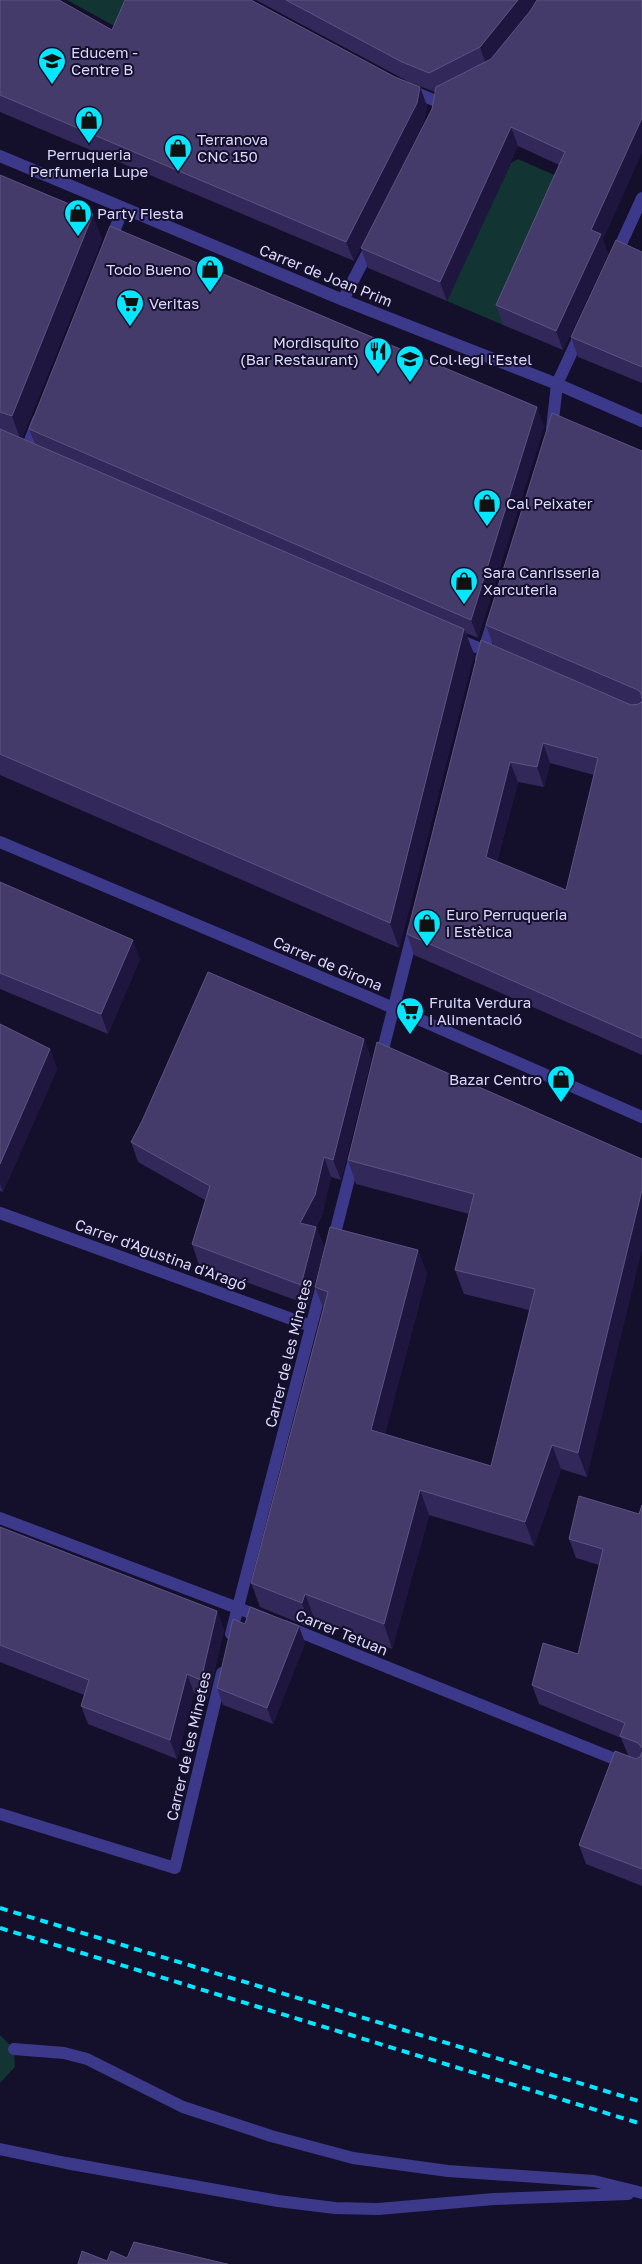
<svg xmlns="http://www.w3.org/2000/svg" width="642" height="2264" viewBox="0 0 642 2264" font-family="'Golos Text',sans-serif">
  <style>
    .green { fill: #123433 }
    .lines { fill: none; stroke-linecap: round; stroke-linejoin: round }
    .pedestrian { stroke: #3c398b; stroke-width: 12 }
    .minor { stroke: #3c398b; stroke-width: 12 }
    .tertiary { stroke: #3c398b; stroke-width: 12 }
    .rail { stroke: #05e6ff; stroke-width: 4; stroke-dasharray: 8 6; stroke-linecap: butt }
    .wall { fill: #322859; fill-rule: evenodd }
    .shaded-wall { fill: #1e163e }
    .building { fill: #443b6a; stroke: #5c5482; fill-rule: evenodd }
    .labels { text-anchor: middle; dominant-baseline: central; stroke-width: 4; stroke-linejoin: round; paint-order: stroke }
    .poi-label { font-size: 15px; fill: #ddd9ff; stroke: #140f2a; text-anchor: start }
    .street-label { font-size: 15px; fill: #ddd9ff; stroke: #140f2a }
  </style>
  <rect width="100%" height="100%" fill="#140f2a"/>
  <g class="green">
    <polygon points="67,0 141,0 127,33"/>
    <polygon points="518,159 568,181 503,325 447,301 511,163"/>
    <polygon points="0,2035 14,2049 15,2067 0,2083"/>
  </g>
  <g class="lines">
    <g class="pedestrian">
      <polyline points="14,2049 64,2053 87,2059 183,2107 271,2136 353,2158 448,2171 594,2181 642,2193"/>
      <polyline points="0,2149 66,2163 278,2201 335,2208 378,2209 494,2199 628,2194"/>
    </g>
    <g class="minor">
      <polyline points="409,90 436,101"/>
      <polyline points="109,244 123,209"/>
      <polyline points="615,257 642,198"/>
      <polyline points="343,300 372,244"/>
      <polyline points="552,429 557,384 581,332"/>
      <polyline points="26,451 38,420"/>
      <polyline points="454,638 491,653"/>
      <polyline points="481,659 494,618"/>
      <polyline points="380,1061 414,928"/>
      <polyline points="0,1213 311,1326"/>
      <polyline points="332,1245 355,1155"/>
      <polyline points="0,1518 264,1618"/>
      <polyline points="285,1626 642,1770"/>
      <polyline points="231,1634 323,1281"/>
      <polyline points="0,1814 175,1868 222,1673"/>
    </g>
    <g class="tertiary">
      <polyline points="0,156 343,300 557,384 642,421"/>
      <polyline points="0,842 368,997 642,1117"/>
    </g>
    <g class="rail">
      <polyline points="0,1908 642,2102"/>
      <polyline points="0,1928 642,2124"/>
    </g>
  </g>
  <g class="wall">
    <polygon points="0,0 112,30 395,77 420,87 427,106 424,122 354,261 0,112"/>
    <polygon points="256,0 537,0 603,240 608,254 563,350 503,325 496,305 559,165 518,146 447,301 368,268 361,248 432,109 435,92 409,82"/>
    <polygon points="0,175 102,239 22,438 35,444 29,429 544,426 478,638 466,633 474,654 399,948 0,775"/>
    <polygon points="642,252 642,383 578,357 571,337"/>
    <path d="M 642,451 L 642,1055 L 414,955 L 407,934 L 481,640 L 633,705 L 493,645 L 486,625 ZM 550,763 L 594,775 L 566,890 L 497,862 L 518,782 L 544,787 Z"/>
    <polygon points="0,882 140,959 108,1034 0,989"/>
    <polygon points="0,1024 50,1049 57,1069 3,1192 0,1191"/>
    <polygon points="364,1039 371,1059 341,1180 331,1177 322,1215 316,1227 324,1247 309,1305 199,1265 192,1244 205,1200 138,1162 131,1142"/>
    <polygon points="642,1159 587,1477 561,1469 534,1546 429,1515 392,1649 314,1618 311,1628 260,1607 251,1583 323,1308 315,1287 418,1250 427,1274 385,1434 491,1466 529,1310 464,1294 455,1270 469,1214 356,1184 348,1160"/>
    <polygon points="642,1505 642,1886 586,1864 579,1845 628,1755 621,1738 539,1704 532,1685 578,1654 599,1565 576,1558 569,1539 639,1514"/>
    <polygon points="0,1527 217,1611 224,1630 208,1698 194,1693 177,1759 88,1724 81,1706 84,1695 0,1662"/>
    <polygon points="245,1624 305,1643 273,1724 223,1705 217,1688"/>
  </g>
  <g class="shaded-wall">
    <polygon points="518,0 537,0 524,20 487,67 480,47"/>
    <polygon points="420,87 427,106 424,122 354,261 346,242"/>
    <polygon points="642,118 642,153 603,240 608,254 563,350 556,331 591,230"/>
    <polygon points="511,127 518,146 447,301 440,282"/>
    <polygon points="93,214 102,239 21,441 12,416"/>
    <polygon points="537,407 544,426 544,428 478,638 471,620"/>
    <polygon points="464,629 474,654 399,948 390,923"/>
    <polygon points="543,743 550,763 544,787 537,767"/>
    <polygon points="510,762 518,782 493,877 486,857"/>
    <polygon points="133,940 140,959 108,1034 101,1014"/>
    <polygon points="364,1039 371,1059 341,1180 333,1160"/>
    <polygon points="50,1049 57,1069 3,1192 0,1184 0,1164"/>
    <polygon points="324,1157 331,1177 322,1215 307,1243 300,1223"/>
    <polygon points="642,1190 642,1250 587,1477 578,1453"/>
    <polygon points="316,1227 324,1247 309,1305 301,1285"/>
    <polygon points="418,1250 427,1274 380,1454 371,1430"/>
    <polygon points="552,1445 561,1469 534,1546 525,1522"/>
    <polygon points="420,1490 429,1515 392,1649 384,1624"/>
    <polygon points="305,1594 314,1618 311,1628 302,1603"/>
    <polygon points="217,1611 224,1630 208,1698 201,1680"/>
    <polygon points="299,1626 305,1643 273,1724 267,1708"/>
    <polygon points="187,1674 194,1693 177,1759 170,1740"/>
  </g>
  <g class="building">
    <polygon points="0,0 59,0 112,30 125,0 251,0 395,77 420,87 417,103 346,242 0,95"/>
    <polygon points="286,0 518,0 480,47 429,73 402,62"/>
    <polygon points="537,0 642,0 642,118 591,230 601,234 556,331 496,305 565,152 511,127 440,282 361,248 432,109 436,87 491,59 531,10"/>
    <polygon points="0,175 93,214 12,416 0,412"/>
    <polygon points="110,226 537,407 471,620 29,429"/>
    <polygon points="616,240 642,252 642,367 571,337"/>
    <polygon points="552,413 642,451 642,699 641,693 638,690 486,625"/>
    <polygon points="0,429 464,629 390,923 0,754"/>
    <path d="M 481,640 L 631,705 L 639,704 L 642,701 L 642,1038 L 407,934 ZM 543,743 L 598,758 L 566,890 L 486,857 L 510,762 L 537,767 Z"/>
    <polygon points="0,882 133,940 101,1014 0,973"/>
    <polygon points="208,972 364,1039 333,1160 324,1157 315,1195 300,1223 316,1227 301,1285 192,1244 210,1186 131,1142 142,1121"/>
    <polygon points="0,1024 50,1049 0,1164"/>
    <polygon points="377,1042 642,1159 642,1190 578,1453 552,1445 525,1522 420,1490 384,1624 305,1594 302,1603 251,1583 328,1292 315,1287 330,1227 418,1250 371,1430 491,1466 535,1289 455,1270 474,1194 348,1160"/>
    <polygon points="579,1496 639,1514 642,1505 642,1748 638,1743 620,1736 625,1723 532,1685 543,1643 578,1654 603,1549 569,1539"/>
    <polygon points="0,1527 217,1611 201,1680 187,1674 170,1740 81,1706 89,1680 0,1645"/>
    <polygon points="250,1607 299,1626 267,1708 217,1688 233,1619 245,1624"/>
    <polygon points="615,1751 636,1759 640,1757 642,1752 642,1869 579,1845"/>
    <polygon points="134,2242 227,2264 228,2264 78,2264 82,2251 107,2261 111,2251 127,2258"/>
  </g>
  <defs>
    <g id="school-pin" transform="scale(1.4375)"><path d="M0 17L-7.5 6A9.5 9.5 0 1 1 7.5 6Z" fill="#05e6ff" stroke="#140f2a"/><path d="M0-5L7-2L0 1L-7-2ZM-4 1L0 2.5L4 1V4Q0 6-4 4Z" fill="#111"/></g>
    <g id="shop-pin" transform="scale(1.4375)"><path d="M0 17L-7.5 6A9.5 9.5 0 1 1 7.5 6Z" fill="#05e6ff" stroke="#140f2a"/><path d="M-5-2.5h2.3a2.7 3.5 0 0 1 5.4 0H5L5.5 6h-11ZM-1.5-2.5h3a1.5 2.3 0 0 0-3 0Z" fill="#111"/></g>
    <g id="supermarket-pin" transform="scale(1.4375)"><path d="M0 17L-7.5 6A9.5 9.5 0 1 1 7.5 6Z" fill="#05e6ff" stroke="#140f2a"/><path d="M-6-5.5h2.5l.6 2H6L4.5 2H-2.5L-4.4-4H-6ZM-1.5 3.2a1.3 1.3 0 1 0 .1 0ZM3 3.2a1.3 1.3 0 1 0 .1 0Z" fill="#111"/></g>
    <g id="restaurant-pin" transform="scale(1.4375)"><path d="M0 17L-7.5 6A9.5 9.5 0 1 1 7.5 6Z" fill="#05e6ff" stroke="#140f2a"/><path d="M-5-6h1v4h1v-4h1v4h1v-4h1v5L-1.5 .5V6h-2V.5L-5-1ZM5-6V6H3V1.5H1.5Q1.5-4 5-6Z" fill="#111"/></g>
  </defs>
  <g fill-rule="evenodd">
    <use href="#school-pin" x="52" y="61"/>
    <use href="#shop-pin" x="89" y="120"/>
    <use href="#shop-pin" x="178" y="148"/>
    <use href="#shop-pin" x="78" y="213"/>
    <use href="#shop-pin" x="210" y="269"/>
    <use href="#supermarket-pin" x="130" y="303"/>
    <use href="#restaurant-pin" x="378" y="351"/>
    <use href="#school-pin" x="410" y="359"/>
    <use href="#shop-pin" x="487" y="503"/>
    <use href="#shop-pin" x="464" y="581"/>
    <use href="#shop-pin" x="427" y="923"/>
    <use href="#supermarket-pin" x="410" y="1011"/>
    <use href="#shop-pin" x="561" y="1079"/>
  </g>
  <g class="labels">
    <g class="poi-label">
      <text x="71" y="52">Educem -<tspan x="71" dy="17">Centre B</tspan></text>
      <text x="197" y="139">Terranova<tspan x="197" dy="17">CNC 150</tspan></text>
      <text x="89" y="154" text-anchor="middle">Perruqueria<tspan x="89" dy="17">Perfumeria Lupe</tspan></text>
      <text x="97" y="213">Party Fiesta</text>
      <text x="191" y="269" text-anchor="end">Todo Bueno</text>
      <text x="149" y="303">Veritas</text>
      <text x="359" y="342" text-anchor="end">Mordisquito<tspan x="359" dy="17">(Bar Restaurant)</tspan></text>
      <text x="429" y="359">Col·legi l'Estel</text>
      <text x="506" y="503">Cal Peixater</text>
      <text x="483" y="572">Sara Canrisseria<tspan x="483" dy="17">Xarcuteria</tspan></text>
      <text x="446" y="914">Euro Perruqueria<tspan x="446" dy="17">i Estètica</tspan></text>
      <text x="429" y="1002">Fruita Verdura<tspan x="429" dy="17">i Alimentació</tspan></text>
      <text x="542" y="1079" text-anchor="end">Bazar Centro</text>
    </g>
    <g class="street-label">
      <text transform="translate(326 275) rotate(22)">Carrer de Joan Prim</text>
      <text transform="translate(328 963) rotate(23)">Carrer de Girona</text>
      <text transform="translate(161 1254) rotate(20)">Carrer d'Agustina d'Aragó</text>
      <text transform="translate(288 1353) rotate(-76)">Carrer de les Minetes</text>
      <text transform="translate(342 1632) rotate(22)">Carrer Tetuan</text>
      <text transform="translate(188 1746) rotate(-77)">Carrer de les Minetes</text>
    </g>
  </g>
</svg>
